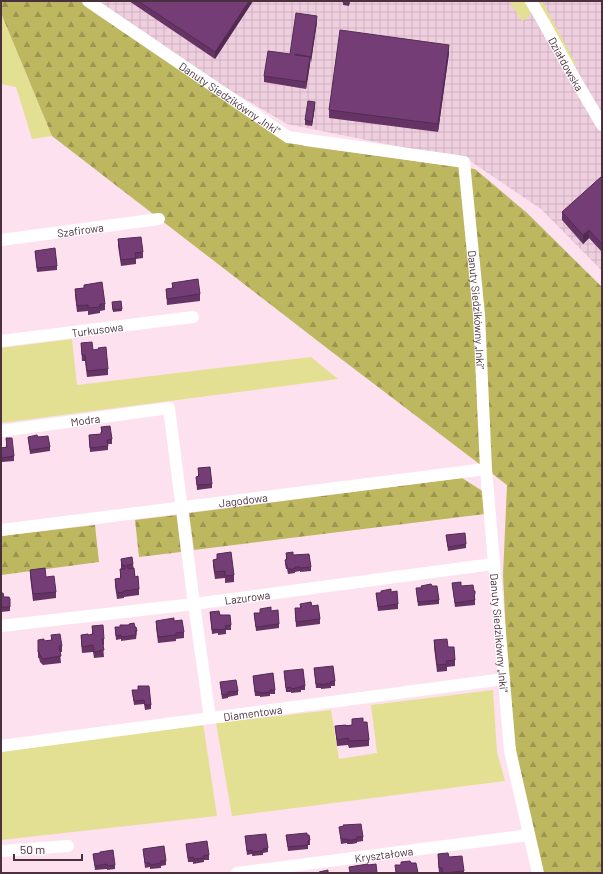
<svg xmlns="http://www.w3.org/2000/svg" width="603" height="874" viewBox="0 0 603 874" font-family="Barlow,sans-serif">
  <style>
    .industrial { fill: url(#industrial-grid) }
    .green { fill: #e4e093 }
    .forest { fill: url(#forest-firs) }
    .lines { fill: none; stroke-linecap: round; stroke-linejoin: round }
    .minor { stroke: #fff; stroke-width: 12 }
    .wall { fill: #653465 }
    .shaded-wall { fill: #522b53 }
    .building { fill: #753d76; stroke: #522b53 }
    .labels { text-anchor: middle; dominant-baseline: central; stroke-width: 4; stroke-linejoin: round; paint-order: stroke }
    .street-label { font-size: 11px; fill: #4a2f3e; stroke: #f7f7f7 }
  </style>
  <defs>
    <pattern id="industrial-grid" width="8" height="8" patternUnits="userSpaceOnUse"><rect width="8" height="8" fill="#efcfdf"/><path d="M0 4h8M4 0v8" fill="none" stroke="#ceb2c0"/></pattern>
    <pattern id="forest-firs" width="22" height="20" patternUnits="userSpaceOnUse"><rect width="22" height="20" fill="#bdb860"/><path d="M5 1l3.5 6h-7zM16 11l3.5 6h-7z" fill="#9c9651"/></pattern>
  </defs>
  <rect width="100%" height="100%" fill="#fee1ef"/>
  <polygon class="industrial" points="87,1 602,1 602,271 541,209 470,161 287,124 191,67"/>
  <g class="green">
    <polygon points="509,1 526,1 531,9 529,17 522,21"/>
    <polygon points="537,1 542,1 576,64 573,66"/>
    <polygon points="1,13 52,136 32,139 16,87 1,84"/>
    <polygon points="72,339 77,385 311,357 338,379 1,423 1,348"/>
    <polygon points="493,690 497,752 505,781 232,816 216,723 331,710 339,759 377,753 371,705"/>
    <polygon points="203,723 217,816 1,840 1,752"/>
  </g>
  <g class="forest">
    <polygon points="1,1 87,1 191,67 304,146 475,169 527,213 602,287 602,873 542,873 513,736 508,678 503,575 507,485 332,352 52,136 1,13"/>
    <polygon points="462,478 484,492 485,514 194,550 189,513"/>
    <polygon points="177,515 181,552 139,557 135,520"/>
    <polygon points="95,525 99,562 1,575 1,536"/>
  </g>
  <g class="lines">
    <g class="minor">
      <path id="s1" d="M 88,1 L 288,137 L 464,162 L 479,315 L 486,469 L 510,751 L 538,873"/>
      <path id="s2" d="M 531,1 L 544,23 L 571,72 L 602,125"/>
      <path id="s3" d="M 1,240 L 159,219"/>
      <path id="s4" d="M 1,341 L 193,317"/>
      <path id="s5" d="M 1,431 L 169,408 L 194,604 L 210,718"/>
      <path id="s6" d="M 1,530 L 486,469"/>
      <path id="s7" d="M 1,626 L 194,604 L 493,564"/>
      <path id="s8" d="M 1,746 L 504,679"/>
      <polyline points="1,851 68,846"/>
      <path id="s9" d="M 237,873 L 529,835"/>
    </g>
  </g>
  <g class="wall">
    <polygon points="129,1 253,1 215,59"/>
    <polygon points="344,1 350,1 349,6 343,5"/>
    <polygon points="317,22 306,89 264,82 264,76 290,54"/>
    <polygon points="449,53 438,132 329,118 329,110"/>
    <polygon points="315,106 312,126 305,125 305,120"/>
    <polygon points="602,176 602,252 589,238 583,244 562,220 562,212"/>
    <polygon points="118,239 143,252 143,258 136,259 136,264 121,266 118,246"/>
    <polygon points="35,251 57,266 57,270 37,272"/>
    <polygon points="172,283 200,294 200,301 167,305 166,289 172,289"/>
    <polygon points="84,285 105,304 105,310 100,311 100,313 88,315 88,311 77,312 75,295 75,289 84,288"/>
    <polygon points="121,301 122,311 113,312 112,304"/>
    <polygon points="81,343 93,350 108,369 108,375 87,377 85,361 82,361"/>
    <polygon points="101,427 112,439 112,444 108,444 108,450 90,452 89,435 101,434"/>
    <polygon points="28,437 38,437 50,447 50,451 30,454"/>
    <polygon points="6,438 14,456 14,461 2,462 1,448 6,447"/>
    <polygon points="198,468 212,484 212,488 197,490 196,477 198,477"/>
    <polygon points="446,535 466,544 466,548 448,551"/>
    <polygon points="286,553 293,555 311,567 311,571 300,572 300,571 295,572 295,573 288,574 287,569 286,569 285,564 285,560 286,560"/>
    <polygon points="217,554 234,575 234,582 225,583 225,578 215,579 213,566 213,560 217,559"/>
    <polygon points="121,559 133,564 135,577 139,589 139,595 124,597 124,598 117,599 115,586 115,579 120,579 120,569 121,569"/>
    <polygon points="30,570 56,592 56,598 33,601 30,576"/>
    <polygon points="452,583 474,591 475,594 475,605 455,607"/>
    <polygon points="432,586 439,600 439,604 418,606 416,588"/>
    <polygon points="391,592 398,604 398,609 378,611 376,593"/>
    <polygon points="1,593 4,597 10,599 10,611 1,612"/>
    <polygon points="300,604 312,606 320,619 320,624 296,627 295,608 300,608"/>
    <polygon points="260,609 271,611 279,624 279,628 256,631 254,613 260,613"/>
    <polygon points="210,612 220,615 231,625 231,630 226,630 226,634 218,635 218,633 212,634"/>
    <polygon points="156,621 174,621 184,632 184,638 176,639 176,641 158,643 156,627"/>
    <polygon points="92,626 104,639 104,645 103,645 104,657 94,658 93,652 82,653 81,641 81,635 92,635"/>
    <polygon points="115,627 135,627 137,631 136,639 121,641 121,639 116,640"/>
    <polygon points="51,635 62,646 62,652 60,652 61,663 43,665 40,662 39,658 38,658 38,640 44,641 51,640"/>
    <polygon points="434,640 448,647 455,660 455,666 447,667 447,671 437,672 434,647"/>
    <polygon points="314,668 335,681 335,686 331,686 331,688 321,689 321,688 316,688"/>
    <polygon points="284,671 305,686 305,690 301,690 301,692 291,693 291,692 286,692"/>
    <polygon points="253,676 275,690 275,694 270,694 270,696 260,697 260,696 255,696"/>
    <polygon points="220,682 238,691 238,695 228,697 228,698 222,699"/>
    <polygon points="138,686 151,705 151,709 145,710 144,704 134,705 132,690 138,690"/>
    <polygon points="352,719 363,722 369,740 369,746 349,748 348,745 337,746 335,726 352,725"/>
    <polygon points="339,827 363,837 363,841 357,842 357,843 352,844 347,844 347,843 341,844"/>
    <polygon points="286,835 307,835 310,840 310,845 308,845 308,849 288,851"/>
    <polygon points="245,836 268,848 268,852 263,853 263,855 252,856 252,854 247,855"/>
    <polygon points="186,844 209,855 209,860 204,860 204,862 193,864 193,862 188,862"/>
    <polygon points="143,849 166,861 166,865 161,866 161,868 150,869 150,867 145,868"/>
    <polygon points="93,854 115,865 115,869 107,870 107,869 95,870"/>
    <polygon points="438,854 449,857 464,871 464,873 439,873 438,861"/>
  </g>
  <g class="shaded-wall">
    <polygon points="249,1 253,1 215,59 215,52"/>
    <polygon points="317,16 317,22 311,63 311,57"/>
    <polygon points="449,45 449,53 438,132 438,124"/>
    <polygon points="310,57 310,64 306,89 306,82"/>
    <polygon points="315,102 315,106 312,126 312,122"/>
    <polygon points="589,230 589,238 583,244 583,235"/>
  </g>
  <g class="building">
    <polygon points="138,1 249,1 215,52"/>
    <polygon points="344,1 349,1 349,4 343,3"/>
    <polygon points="296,13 317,16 311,57 295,54 295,55 310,57 306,82 264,76 268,51 290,54"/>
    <polygon points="340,30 449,45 438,124 329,110"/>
    <polygon points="308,101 315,102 312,122 305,120"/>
    <polygon points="602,176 602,244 589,230 583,235 562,212"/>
    <polygon points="141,237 143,252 135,253 136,258 121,260 118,239"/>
    <polygon points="55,248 57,266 37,268 35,251"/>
    <polygon points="198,279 200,294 167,299 166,289 173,288 172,283"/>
    <polygon points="102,282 105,304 100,304 100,307 88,308 88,305 77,306 75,289 84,288 84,285"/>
    <polygon points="121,301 122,309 113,310 112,302"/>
    <polygon points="92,342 93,350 99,349 98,348 106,347 108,369 87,371 85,355 82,355 81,343"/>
    <polygon points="110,426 112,439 107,440 108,446 90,448 89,435 101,434 101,432 102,432 101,427"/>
    <polygon points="37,435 38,437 48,436 50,447 30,450 28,437"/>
    <polygon points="6,438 12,438 14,456 2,458 1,448 7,447"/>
    <polygon points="210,467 212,484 197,485 196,477 199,476 198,468"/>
    <polygon points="465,533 466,544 448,547 446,535"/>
    <polygon points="231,552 234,575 225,576 225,571 215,572 213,560 217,559 217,554"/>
    <polygon points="293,552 293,555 309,554 311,567 300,568 300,567 295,567 295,569 288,569 287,565 286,565 285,560 287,559 286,553"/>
    <polygon points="132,557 133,564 127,565 128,569 134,568 135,577 138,576 139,589 124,591 124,592 117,593 115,579 121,578 120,569 125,569 125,565 122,566 121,559"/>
    <polygon points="45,568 46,577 54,576 56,592 33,594 30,570"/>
    <polygon points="461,582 461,586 473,585 474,591 475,591 475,594 474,595 475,600 455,603 452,583"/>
    <polygon points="431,584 432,586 437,586 439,600 418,602 416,588 422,588 421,586"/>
    <polygon points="391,589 391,592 397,591 398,604 378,607 376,593 381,593 381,591"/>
    <polygon points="1,593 3,593 4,597 9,597 10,599 10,607 1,607"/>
    <polygon points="311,602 312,606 318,605 320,619 296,622 295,608 301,608 300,604"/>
    <polygon points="271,607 271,611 278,610 279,624 256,627 254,613 260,613 260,609"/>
    <polygon points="219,611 220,615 230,615 231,625 225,626 226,629 218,630 218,629 212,630 210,612"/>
    <polygon points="174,618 174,621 182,620 184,632 176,633 176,635 158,637 156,621"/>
    <polygon points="134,623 135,627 136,627 137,631 135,631 136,635 121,637 121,635 116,636 115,627 120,627 120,625 129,625 129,624"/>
    <polygon points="103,625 104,639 102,639 104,650 94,652 93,645 82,647 81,635 88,634 88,635 93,634 92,626"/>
    <polygon points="60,634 62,646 59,646 61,656 43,659 40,655 39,652 38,652 38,640 44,639 44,641 52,640 51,635"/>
    <polygon points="447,639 448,647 454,647 455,660 446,661 447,664 437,665 434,640"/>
    <polygon points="333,666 335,681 330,682 331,683 321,685 321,684 316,684 314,668"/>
    <polygon points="303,669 305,686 301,686 301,687 291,689 291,687 286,688 284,671"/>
    <polygon points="273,673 275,690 270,690 270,692 260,693 260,692 255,692 253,676"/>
    <polygon points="236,680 238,691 228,692 228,694 222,695 220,682"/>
    <polygon points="138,686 149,686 151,705 145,705 144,700 134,701 132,690 138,690"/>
    <polygon points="363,718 363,722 367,722 369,740 349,741 348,738 337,740 335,726 346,725 346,726 352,725 352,719"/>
    <polygon points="361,824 363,837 357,837 357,839 352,840 347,840 347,839 341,839 339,827 344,826 343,825"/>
    <polygon points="307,833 307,835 309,835 310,840 308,841 308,845 288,847 286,835"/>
    <polygon points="266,834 268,848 263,849 263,851 252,852 252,850 247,851 245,836"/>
    <polygon points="207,841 209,855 203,856 204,858 193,859 193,857 188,858 186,844"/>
    <polygon points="164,846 166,861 161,861 161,863 150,865 150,863 145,863 143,849"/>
    <polygon points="113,850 115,865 107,866 107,864 95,866 93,854 100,853 100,852"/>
    <polygon points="448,853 449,857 462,856 464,871 443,873 442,868 439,868 438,854"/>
    <polygon points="410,861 411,863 416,863 418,873 396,873 395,865 401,865 401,862"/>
    <polygon points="368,864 368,865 376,864 377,873 350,873 349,867"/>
    <polygon points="328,870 328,873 319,873 319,872"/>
  </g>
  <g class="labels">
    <g class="street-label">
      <text stroke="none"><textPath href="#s2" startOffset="72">Działdowska</textPath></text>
      <text stroke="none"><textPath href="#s1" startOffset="172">Danuty Siedzikówny „Inki”</textPath></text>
      <text stroke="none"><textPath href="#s3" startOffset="80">Szafirowa</textPath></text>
      <text stroke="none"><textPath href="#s1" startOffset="568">Danuty Siedzikówny „Inki”</textPath></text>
      <text stroke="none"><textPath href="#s4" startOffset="97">Turkusowa</textPath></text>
      <text stroke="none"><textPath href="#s5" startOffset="85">Modra</textPath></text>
      <text stroke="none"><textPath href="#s6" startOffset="244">Jagodowa</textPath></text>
      <text stroke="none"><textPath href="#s7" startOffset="248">Lazurowa</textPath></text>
      <text stroke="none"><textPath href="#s1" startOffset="892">Danuty Siedzikówny „Inki”</textPath></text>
      <text stroke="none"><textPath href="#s8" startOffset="254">Diamentowa</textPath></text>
      <text stroke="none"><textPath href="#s9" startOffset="148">Kryształowa</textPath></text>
    </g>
  </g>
  <rect width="603" height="874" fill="none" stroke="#4a2f3e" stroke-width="4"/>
  <path d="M14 854v6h68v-6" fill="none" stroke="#4a2f3e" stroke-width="2"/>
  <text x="20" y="854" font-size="12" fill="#4a2f3e" stroke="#f7f7f7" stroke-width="3" paint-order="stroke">50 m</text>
</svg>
